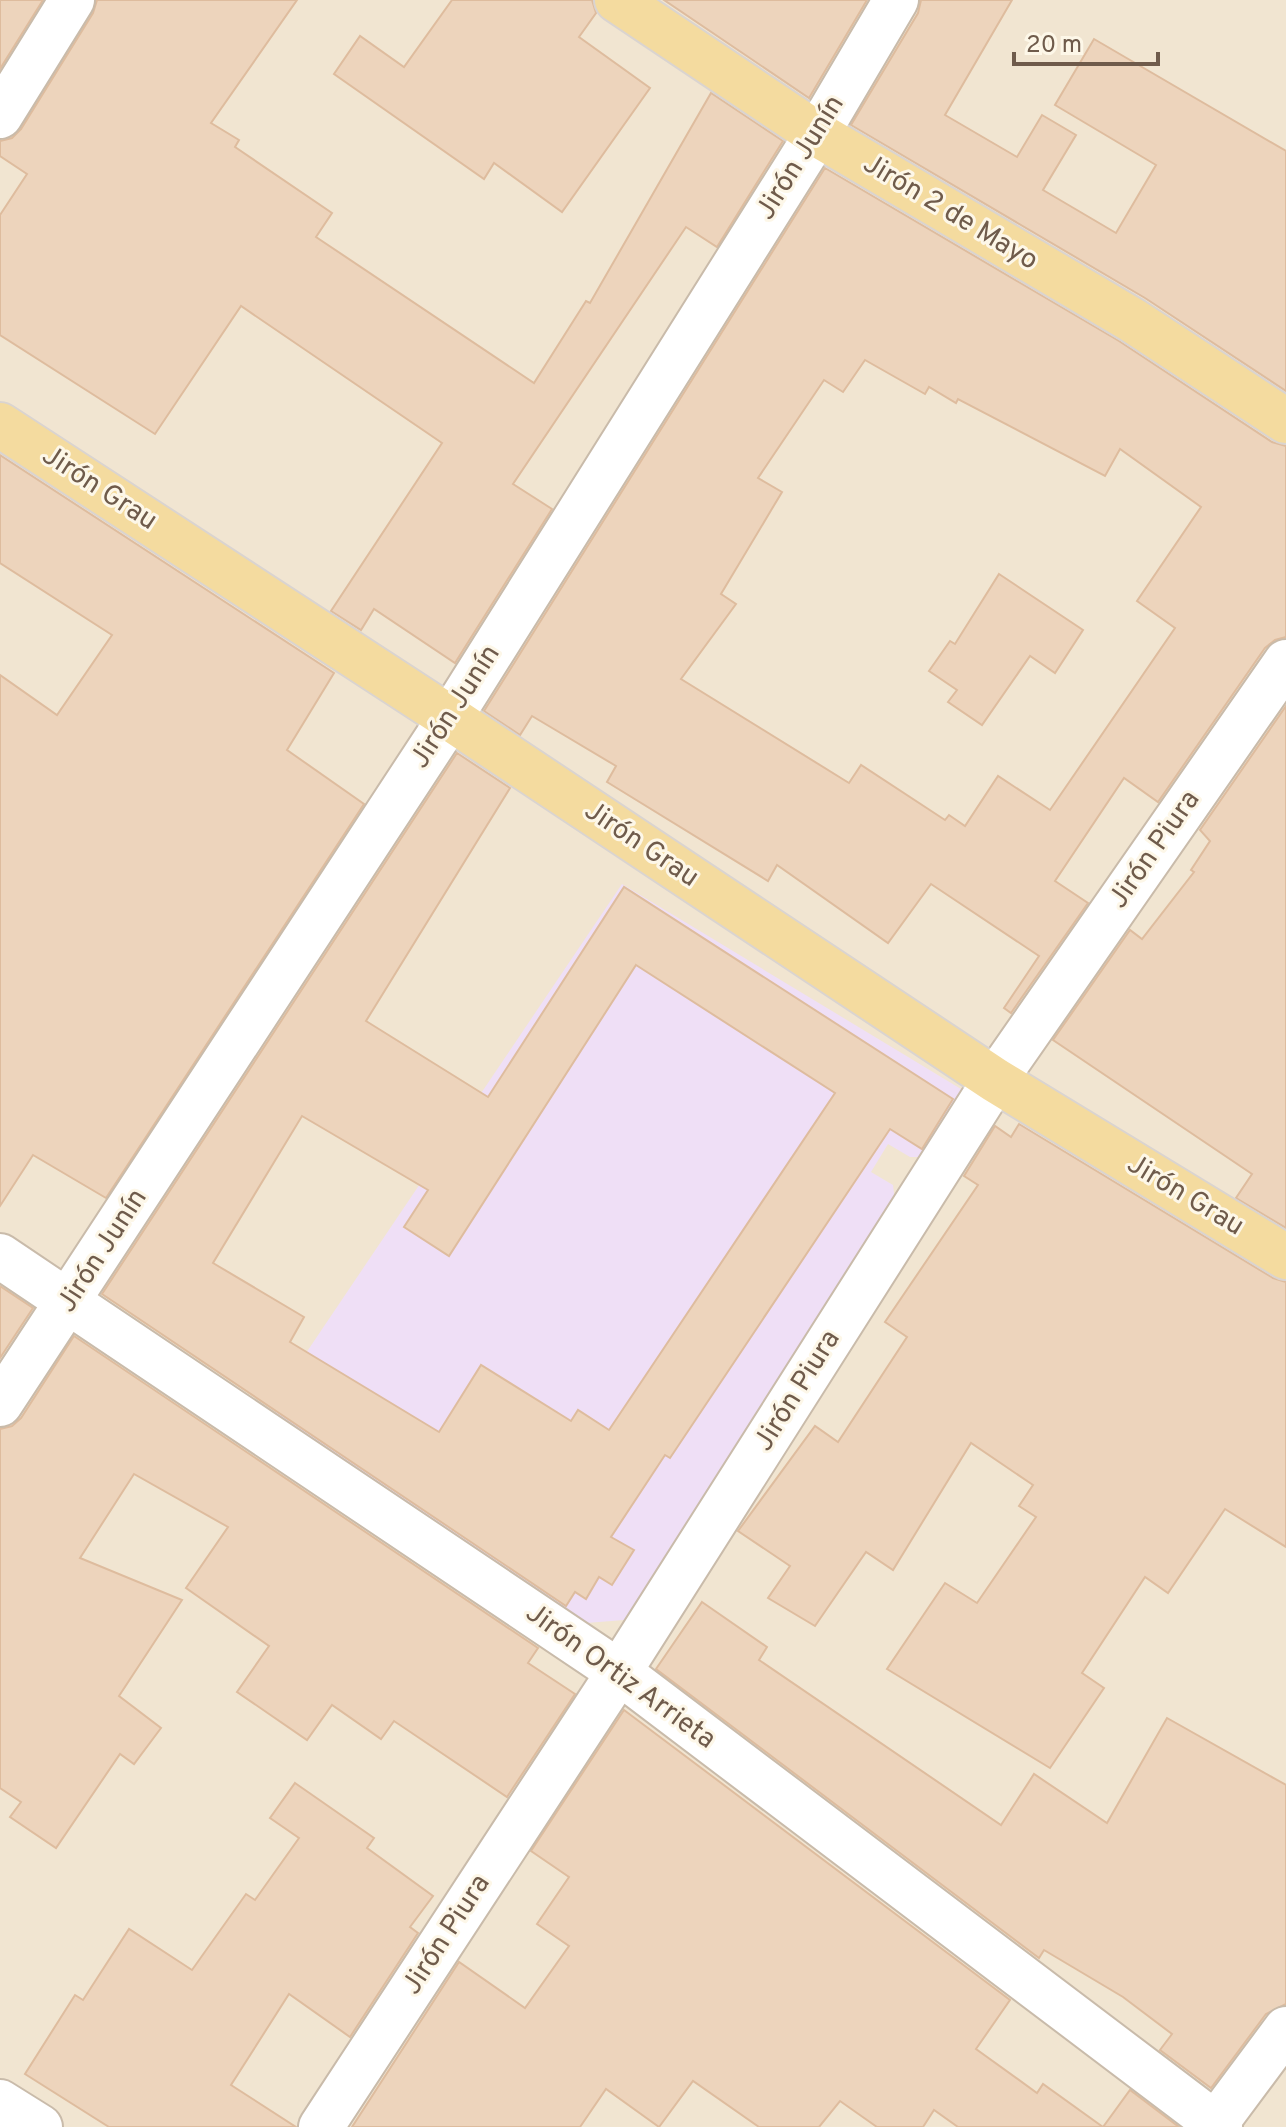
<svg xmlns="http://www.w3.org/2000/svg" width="1286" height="2127" viewBox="0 0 1286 2127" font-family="Overpass,sans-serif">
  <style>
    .residential { fill: #f1e5d1 }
    .education { fill: #efdff6 }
    .building { fill: #edd4bc; stroke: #debc9e; stroke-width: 2; fill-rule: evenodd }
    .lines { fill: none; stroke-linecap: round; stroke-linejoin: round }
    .minor-casing { stroke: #c9bbaa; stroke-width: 48 }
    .major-casing { stroke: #dad4d0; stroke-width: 48 }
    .minor { stroke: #fff; stroke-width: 44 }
    .major { stroke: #f4db9f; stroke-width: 44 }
    .labels { text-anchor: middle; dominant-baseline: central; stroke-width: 6; stroke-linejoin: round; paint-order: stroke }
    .street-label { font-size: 28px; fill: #6f5b4b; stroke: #fdf7e8 }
  </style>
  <rect width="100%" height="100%" fill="#faf3e2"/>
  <rect class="residential" x="0" y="0" width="1286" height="2127"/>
  <polygon class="education" points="622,884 961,1089 965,1113 940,1157 910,1157 888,1144 871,1172 893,1185 896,1210 624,1620 574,1624 276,1415 273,1402"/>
  <g class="building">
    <polygon points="0,0 43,0 0,69"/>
    <polygon points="97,0 297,0 211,123 239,140 235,147 332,213 316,237 534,383 586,301 590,303 711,93 783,141 717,247 686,227 513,484 552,509 455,663 374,609 361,630 331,611 442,443 241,306 155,434 0,335 0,215 27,174 0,156 0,141 12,138 21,129 93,13"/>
    <polygon points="452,0 592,0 596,13 579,37 650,88 562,212 494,163 484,179 334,74 360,36 404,67"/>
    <polygon points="664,0 867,0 809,98"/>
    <polygon points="921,0 1012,0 945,115 1017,157 1042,115 1076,135 1043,190 1116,233 1156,165 1055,105 1094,39 1286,151 1286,391 1145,298 851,125 918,13"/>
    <path d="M 825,168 L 1119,341 L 1272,442 L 1286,446 L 1286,637 L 1275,640 L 1265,648 L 1158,802 L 1124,778 L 1055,881 L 1088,903 L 1011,1013 L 1004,1008 L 1039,956 L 931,884 L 888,943 L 777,865 L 768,881 L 607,782 L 616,766 L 532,716 L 520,735 L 484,711 ZM 865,360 L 925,394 L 929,387 L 956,403 L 958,399 L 1105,476 L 1120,449 L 1201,507 L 1137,601 L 1175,628 L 1050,810 L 998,776 L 965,826 L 949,815 L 945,820 L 861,765 L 849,783 L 681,679 L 736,604 L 721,594 L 782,492 L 758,478 L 824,380 L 843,392 Z"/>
    <polygon points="0,455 334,673 287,750 364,804 106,1198 33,1155 0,1206 0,675 57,715 112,635 0,563"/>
    <polygon points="999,574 1083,630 1055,673 1030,656 982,725 948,702 957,690 929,671 950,641 955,644"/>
    <polygon points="1286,706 1286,1228 1236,1198 1252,1174 1053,1040 1130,930 1142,939 1194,872 1191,870 1210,841 1200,830"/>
    <path d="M 457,753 L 510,788 L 366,1021 L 488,1097 L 624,887 L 953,1099 L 922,1149 L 890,1129 L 670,1458 L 665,1455 L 611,1537 L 634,1550 L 612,1585 L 599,1577 L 586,1599 L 575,1592 L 566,1606 L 102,1294 ZM 636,965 L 835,1093 L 609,1430 L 578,1410 L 571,1421 L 481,1365 L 439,1432 L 290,1342 L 304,1317 L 213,1263 L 302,1116 L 428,1190 L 404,1227 L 449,1256 Z"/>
    <polygon points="1019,1124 1273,1278 1286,1282 1286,1547 1225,1509 1168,1593 1145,1577 1082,1673 1104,1688 1050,1768 887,1669 945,1583 977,1603 1036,1517 1019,1506 1033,1485 971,1443 893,1570 866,1552 815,1626 768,1598 790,1566 738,1531 815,1426 838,1442 907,1337 885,1322 978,1185 964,1176 995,1126 1011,1137"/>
    <polygon points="0,1286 33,1308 0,1358"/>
    <polygon points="74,1336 538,1648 528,1663 575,1694 507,1797 394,1721 381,1739 332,1705 307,1740 237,1692 269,1646 186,1588 228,1527 134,1474 80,1558 182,1600 119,1696 161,1728 134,1764 120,1754 56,1848 10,1817 21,1802 0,1788 0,1429 12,1426 21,1418"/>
    <polygon points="702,1602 767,1647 759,1660 1001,1825 1034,1774 1107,1823 1167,1718 1286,1785 1286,2004 1266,2014 1211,2088 1160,2050 1172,2034 1123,1997 1044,1950 1039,1958 656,1669"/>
    <polygon points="624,1710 1010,2000 976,2049 1037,2093 1043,2084 1103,2127 1130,2090 1179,2127 958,2127 934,2110 923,2127 877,2127 840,2101 819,2127 759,2127 693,2081 659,2127 606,2089 580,2127 352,2127 459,1962 525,2008 569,1946 537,1924 569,1877 531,1851"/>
    <polygon points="295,1783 374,1838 367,1848 433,1896 410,1927 418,1933 350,2037 289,1994 231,2085 296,2127 109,2127 25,2074 75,1995 83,2000 129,1929 192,1970 246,1894 255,1900 299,1838 270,1818"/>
  </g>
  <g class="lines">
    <g class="minor-casing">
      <g id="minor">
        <polyline points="0,116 72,0"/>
        <polyline points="0,1256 619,1672 1220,2127"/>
        <polyline points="0,1404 450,718 817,134 896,0"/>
        <polyline points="0,2102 40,2127"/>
        <polyline points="321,2127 619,1672 995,1080 1286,662"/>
        <polyline points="1213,2127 1286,2029"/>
      </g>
    </g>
    <g class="major-casing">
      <g id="major">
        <polyline points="617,0 817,134 1132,320 1286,421"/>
        <polyline points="0,425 450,718 995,1080 1286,1257"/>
      </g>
    </g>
    <use href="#minor" class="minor"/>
    <use href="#major" class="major"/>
  </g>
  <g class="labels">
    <g class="street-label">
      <text transform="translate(801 158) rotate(-58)">Jirón Junín</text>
      <text transform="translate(950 213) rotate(31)">Jirón 2 de Mayo</text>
      <text transform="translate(99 489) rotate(33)">Jirón Grau</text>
      <text transform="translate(456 707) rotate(-57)">Jirón Junín</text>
      <text transform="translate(641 845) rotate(34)">Jirón Grau</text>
      <text transform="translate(1155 850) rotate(-55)">Jirón Piura</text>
      <text transform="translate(1185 1196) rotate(31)">Jirón Grau</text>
      <text transform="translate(103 1251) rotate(-57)">Jirón Junín</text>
      <text transform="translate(798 1391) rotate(-58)">Jirón Piura</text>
      <text transform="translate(620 1677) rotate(36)">Jirón Ortiz Arrieta</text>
      <text transform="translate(447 1935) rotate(-57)">Jirón Piura</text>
    </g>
  </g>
  <path d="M1014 52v12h144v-12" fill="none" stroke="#6f5b4b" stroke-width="4"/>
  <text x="1026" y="52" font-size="24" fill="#6f5b4b" stroke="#fdf7e8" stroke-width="6" paint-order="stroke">20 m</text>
</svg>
